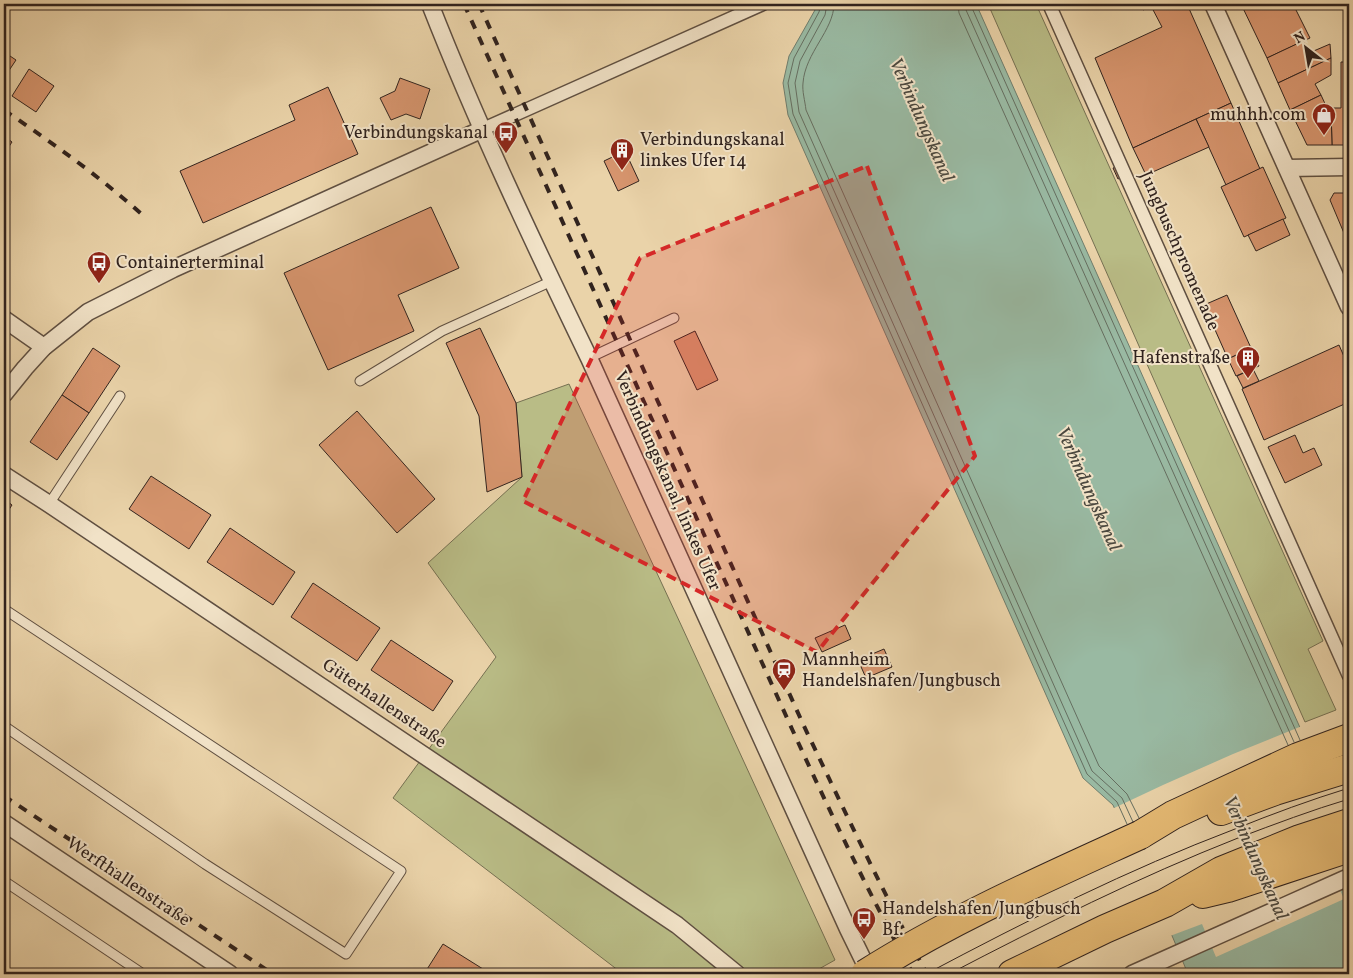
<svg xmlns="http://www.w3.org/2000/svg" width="1353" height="978" viewBox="0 0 1353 978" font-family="Vollkorn,serif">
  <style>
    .green { fill: #b9bc86; stroke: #757052 }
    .water { fill: #99b9a2; stroke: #6f7d6d }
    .pier { fill: #ead3a9 }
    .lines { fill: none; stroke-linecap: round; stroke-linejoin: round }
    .shore { stroke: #656e60; stroke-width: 1 }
    .building { fill: #d7956e; stroke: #31231e }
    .service-casing { stroke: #5f4f41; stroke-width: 11 }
    .pedestrian-casing { stroke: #5f4f41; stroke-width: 15 }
    .minor-casing { stroke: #5f4f41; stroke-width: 19 }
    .trunk-casing { stroke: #31231e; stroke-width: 30 }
    .service { stroke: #f1e2c7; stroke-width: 9 }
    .pedestrian { stroke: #f1e2c7; stroke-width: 12 }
    .minor { stroke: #f1e2c7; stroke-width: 16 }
    .trunk { stroke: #e5ba74; stroke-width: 28 }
    .tram { stroke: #31231e; stroke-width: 1 }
    .rail { stroke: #31231e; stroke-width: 4; stroke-dasharray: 9 9; stroke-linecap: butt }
    .trunk-bridge-casing { stroke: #31231e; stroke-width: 30; stroke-linecap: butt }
    .trunk-bridge { stroke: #e5ba74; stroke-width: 28 }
    .marked { fill: #d62828; fill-opacity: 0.2; stroke: #d62828; stroke-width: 4; stroke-dasharray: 10 6; stroke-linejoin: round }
    .labels { text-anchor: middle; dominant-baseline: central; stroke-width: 4; stroke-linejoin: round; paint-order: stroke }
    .poi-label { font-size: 18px; fill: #31231e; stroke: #f1e2c7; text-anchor: start }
    .street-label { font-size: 18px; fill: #31231e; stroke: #f1e2c7 }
    .water-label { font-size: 19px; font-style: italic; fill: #4b483f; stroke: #f1e2c7 }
  </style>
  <rect width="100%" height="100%" fill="#ead3a9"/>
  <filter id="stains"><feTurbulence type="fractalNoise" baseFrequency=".004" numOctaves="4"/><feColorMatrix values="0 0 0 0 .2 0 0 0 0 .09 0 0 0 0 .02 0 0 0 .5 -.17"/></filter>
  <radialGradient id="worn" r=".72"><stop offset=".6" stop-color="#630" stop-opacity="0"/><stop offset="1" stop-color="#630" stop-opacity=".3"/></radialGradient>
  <g class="green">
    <polygon points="988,4 1036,4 1323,641 1308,649 1336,710 1305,722"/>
    <polygon points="569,384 682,627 835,960 810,974 623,974 393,798 496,657 428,563 522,477 516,403"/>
  </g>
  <polygon class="water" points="816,4 971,4 977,6 1349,837 1349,974 1188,974 1173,938 1113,805 1083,778 788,115 783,83 789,56 815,10"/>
  <polygon class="pier" points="1302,726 1349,831 1349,875 1335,879 1344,899 1216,957 1202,924 1170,936 1112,809 1163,785 1233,754"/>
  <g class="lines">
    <g class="shore">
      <polyline points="821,4 819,12 794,58 788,83 793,114 1087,774 1117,802 1127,824"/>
      <polyline points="827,4 825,15 800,61 795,83 799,112 1092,771 1122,798 1133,822"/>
      <path d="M 834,4 C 834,30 805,53 803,83 C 802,91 805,101 806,110 L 1099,766 L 1127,794 L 1139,818"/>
      <polyline points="958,4 959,13 1288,745"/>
      <polyline points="965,4 966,10 1294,742"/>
      <polyline points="971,4 972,8 1300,740"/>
    </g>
  </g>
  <g class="building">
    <polygon points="1140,4 1150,4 1152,6 1143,10"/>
    <polygon points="1150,4 1187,4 1231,103 1133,148 1095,58 1162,27"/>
    <polygon points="1241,4 1293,4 1310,38 1267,58"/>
    <rect x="1341" y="4" width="8" height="5"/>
    <polygon points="1303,41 1309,53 1330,44 1331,58 1278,83 1267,58"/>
    <polygon points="4,52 16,60 4,78"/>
    <polygon points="1331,58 1331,75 1315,84 1321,95 1290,110 1278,83"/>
    <polygon points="1341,62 1349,62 1349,145 1332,145 1331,108 1341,108"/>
    <polygon points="29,69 54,86 36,112 12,96"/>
    <polygon points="400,78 430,89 420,119 406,114 391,120 380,98 395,91"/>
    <polygon points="328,87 358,154 203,223 180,171 295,120 289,105"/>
    <polygon points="1321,95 1327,108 1331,108 1332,145 1307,145 1290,110"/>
    <polygon points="1231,103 1260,169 1226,185 1196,119"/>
    <polygon points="1196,119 1209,147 1146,175 1133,148"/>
    <polygon points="4,136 12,142 4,154"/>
    <polygon points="625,151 639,181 618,191 604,161"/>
    <polygon points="1124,164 1128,175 1118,179 1113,168"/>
    <polygon points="1263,167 1286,218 1244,237 1221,187"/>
    <polygon points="1334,193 1349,193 1349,245 1330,200"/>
    <polygon points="431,207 459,268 398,295 414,331 328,370 284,273"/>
    <polygon points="1283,219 1290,235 1256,251 1248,235"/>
    <polygon points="1227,295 1251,348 1228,359 1204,305"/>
    <polygon points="480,328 516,403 522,477 487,492 479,416 446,343"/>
    <polygon points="695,331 718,380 697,390 674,341"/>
    <polygon points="1339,345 1349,368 1349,402 1264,440 1242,389"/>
    <polygon points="93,348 120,366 89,413 62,395"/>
    <polygon points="1251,348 1259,366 1236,376 1228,359"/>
    <polygon points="1253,369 1259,381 1243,388 1237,376"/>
    <polygon points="62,395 89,413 57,460 30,442"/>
    <polygon points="357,411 435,499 397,533 319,445"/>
    <polygon points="1295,435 1303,453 1314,448 1322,465 1285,483 1268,447"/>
    <polygon points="151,476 211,515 189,549 129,509"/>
    <polygon points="4,499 12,505 4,517"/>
    <polygon points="230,528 295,572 273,605 207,562"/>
    <polygon points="313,583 380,628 357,661 291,617"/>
    <polygon points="845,625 851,639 822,652 815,638"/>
    <polygon points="391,640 453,681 433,711 371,670"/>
    <polygon points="884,649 892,667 866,678 858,660"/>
    <polygon points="443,944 491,974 424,974"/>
  </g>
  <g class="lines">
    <g class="service-casing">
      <g id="service">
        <polyline points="589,358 674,318"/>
        <polyline points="360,381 442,331 552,281"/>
        <polyline points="49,504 120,396"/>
        <polyline points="4,609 401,871 346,954 205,864 4,726"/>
        <polyline points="4,881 143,974"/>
      </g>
    </g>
    <g class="pedestrian-casing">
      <g id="pedestrian">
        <polyline points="1049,4 1349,676"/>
        <polyline points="483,129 763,4"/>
      </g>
    </g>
    <g class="minor-casing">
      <g id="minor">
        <path d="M 430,4 C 477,124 533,242 589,358 L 848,929 L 870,974"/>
        <polyline points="1213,4 1349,307"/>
        <polyline points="1287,168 1349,167"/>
        <polyline points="4,319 44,347"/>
        <polyline points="4,394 25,368 44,347 88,312 173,269 483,129"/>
        <polyline points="4,475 49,504 677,925 737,974"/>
        <polyline points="4,823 230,974"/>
        <polyline points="1132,974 1349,877"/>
      </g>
    </g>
    <g class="trunk-casing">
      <g id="trunk">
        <polyline points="1221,811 1275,791 1349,768"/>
        <polyline points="1140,835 1173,815 1298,757 1349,738"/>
        <polyline points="1203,894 1228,888 1349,848"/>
        <polyline points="1012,974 1105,929 1165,903 1221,871 1300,839 1349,823"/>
      </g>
    </g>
    <use href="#service" class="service"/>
    <use href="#pedestrian" class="pedestrian"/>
    <use href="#minor" class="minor"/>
    <use href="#trunk" class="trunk"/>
    <g class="tram">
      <path d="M 926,974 C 1028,920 1127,870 1235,829 C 1272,814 1310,800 1349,788"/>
      <path d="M 949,974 C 1043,925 1139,877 1238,838 C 1275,824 1312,810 1349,799"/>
    </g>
    <g class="rail">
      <path d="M 464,4 L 792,729 C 830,812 869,894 913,974"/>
      <path d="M 479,4 L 803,724 C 843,808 883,892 927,974"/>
      <path d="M 4,110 C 54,144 103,179 147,219"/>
      <polyline points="4,796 273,974"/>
    </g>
    <g class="trunk-bridge-casing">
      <path id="trunk-bridge" d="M 865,974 C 952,919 1046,878 1140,835"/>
    </g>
    <use href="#trunk-bridge" class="trunk-bridge"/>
  </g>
  <path class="marked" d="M 867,166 L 975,456 L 817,652 L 523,501 L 640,258 Z"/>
  <defs>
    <g id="shop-pin" transform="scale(1.25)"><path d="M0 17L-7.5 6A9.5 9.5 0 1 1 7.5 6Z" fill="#8f2418" stroke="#f1e2c7"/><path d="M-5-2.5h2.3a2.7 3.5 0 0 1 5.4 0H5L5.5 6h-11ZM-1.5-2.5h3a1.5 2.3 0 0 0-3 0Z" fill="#fff"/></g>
    <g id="bus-pin" transform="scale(1.25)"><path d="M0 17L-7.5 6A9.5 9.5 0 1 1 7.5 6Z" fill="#8f2418" stroke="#f1e2c7"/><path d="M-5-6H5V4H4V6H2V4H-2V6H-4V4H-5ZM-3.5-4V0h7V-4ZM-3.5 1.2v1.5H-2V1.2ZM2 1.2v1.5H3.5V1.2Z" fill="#fff"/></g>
    <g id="building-pin" transform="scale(1.25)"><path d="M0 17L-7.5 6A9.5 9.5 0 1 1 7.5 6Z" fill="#8f2418" stroke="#f1e2c7"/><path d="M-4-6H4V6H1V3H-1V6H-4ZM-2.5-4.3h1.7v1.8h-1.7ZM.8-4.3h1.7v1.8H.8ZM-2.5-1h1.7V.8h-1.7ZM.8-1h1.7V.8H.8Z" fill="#fff"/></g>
    <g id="station-pin" transform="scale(1.25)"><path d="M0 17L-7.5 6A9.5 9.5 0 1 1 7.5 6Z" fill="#8f2418" stroke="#f1e2c7"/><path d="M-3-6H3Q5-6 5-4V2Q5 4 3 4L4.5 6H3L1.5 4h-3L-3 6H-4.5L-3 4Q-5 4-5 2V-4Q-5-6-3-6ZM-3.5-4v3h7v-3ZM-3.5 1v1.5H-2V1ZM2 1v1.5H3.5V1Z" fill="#fff"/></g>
  </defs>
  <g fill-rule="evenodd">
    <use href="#shop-pin" x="1324" y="115"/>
    <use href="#bus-pin" x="506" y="133"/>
    <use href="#building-pin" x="622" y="150"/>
    <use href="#bus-pin" x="99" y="263"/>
    <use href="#building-pin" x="1248" y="358"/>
    <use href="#station-pin" x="784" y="670"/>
    <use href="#bus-pin" x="864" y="919"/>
  </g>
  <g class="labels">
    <g class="poi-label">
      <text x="1306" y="115" text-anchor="end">muhhh.com</text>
      <text x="488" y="133" text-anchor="end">Verbindungskanal</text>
      <text x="640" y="140">Verbindungskanal<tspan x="640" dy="21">linkes Ufer 14</tspan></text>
      <text x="116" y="263">Containerterminal</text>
      <text x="1230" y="358" text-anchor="end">Hafenstraße</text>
      <text x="802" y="660">Mannheim<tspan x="802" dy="21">Handelshafen/Jungbusch</tspan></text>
      <text x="882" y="909">Handelshafen/Jungbusch<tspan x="882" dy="21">Bf.</tspan></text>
    </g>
    <g class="street-label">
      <text transform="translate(1179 251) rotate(66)">Jungbuschpromenade</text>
      <text transform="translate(667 481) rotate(66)">Verbindungskanal, linkes Ufer</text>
      <text transform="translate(384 704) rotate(34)">Güterhallenstraße</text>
      <text transform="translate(128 882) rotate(34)">Werfthallenstraße</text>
    </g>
    <g class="water-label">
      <text transform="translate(921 120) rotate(66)">Verbindungskanal</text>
      <text transform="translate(1088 489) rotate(66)">Verbindungskanal</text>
      <text transform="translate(1255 858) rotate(66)">Verbindungskanal</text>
    </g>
  </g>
  <rect width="1353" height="978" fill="none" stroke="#ead3a9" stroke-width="20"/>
  <rect x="5" y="5" width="1343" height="968" fill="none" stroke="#31231e" stroke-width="2.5"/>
  <rect x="10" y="10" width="1333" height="958" fill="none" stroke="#31231e"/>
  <g transform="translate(1306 48) rotate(329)" stroke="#f1e2c7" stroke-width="4" paint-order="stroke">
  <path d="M0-4L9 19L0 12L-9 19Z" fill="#31231e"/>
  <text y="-8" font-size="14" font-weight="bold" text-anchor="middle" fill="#31231e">N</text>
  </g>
  <rect width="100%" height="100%" filter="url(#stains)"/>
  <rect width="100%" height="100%" fill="url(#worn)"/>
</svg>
